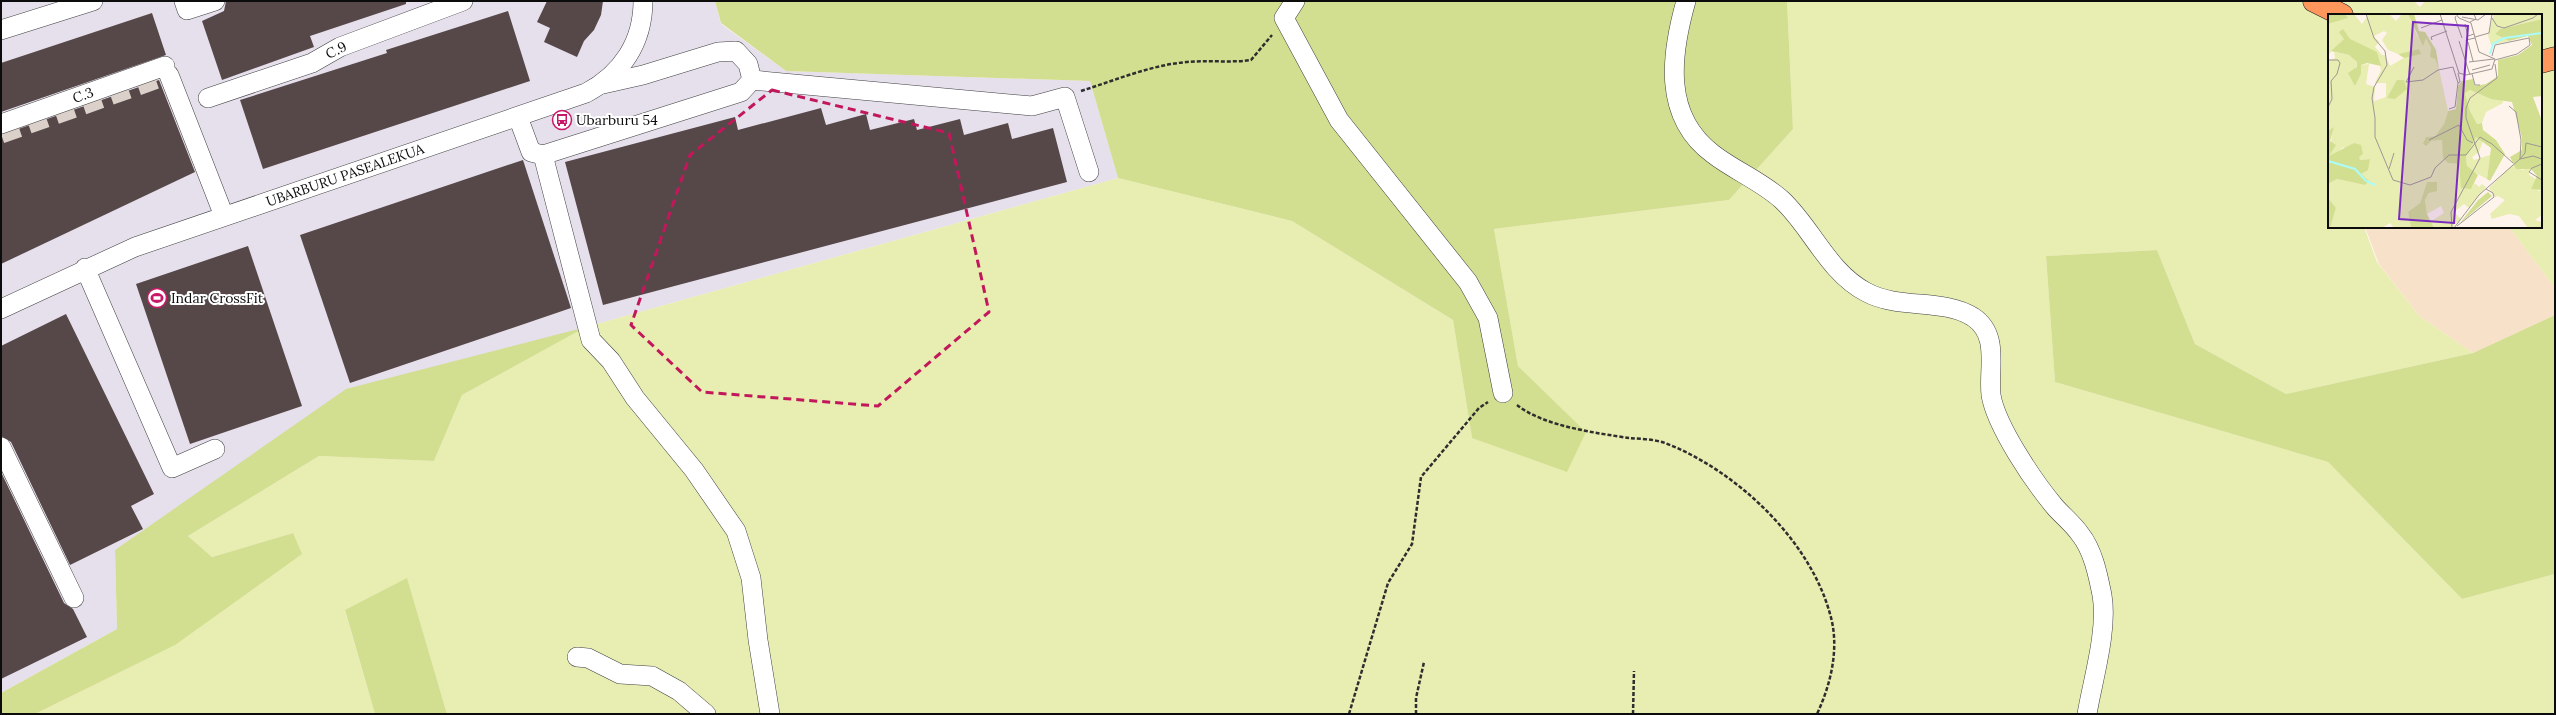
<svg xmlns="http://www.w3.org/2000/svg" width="2556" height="715" viewBox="0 0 2556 715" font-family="Lora,serif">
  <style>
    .industrial { fill: #e6dfec }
    .farmland { fill: #f8e1c9 }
    .green { fill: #e8edb2 }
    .forest { fill: #d3df90 }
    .building { fill: #564848 }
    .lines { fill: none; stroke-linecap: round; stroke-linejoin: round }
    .minor-tunnel { stroke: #dbd1ca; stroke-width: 19; stroke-dasharray: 19 10; stroke-linecap: butt }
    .minor-casing { stroke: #3f3f3f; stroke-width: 20 }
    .major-casing { stroke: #1d1d1d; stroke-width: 23 }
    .path { stroke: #2e2e2e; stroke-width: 2.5; stroke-dasharray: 4 2; stroke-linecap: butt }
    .minor { stroke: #fff; stroke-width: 19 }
    .major { stroke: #ff965c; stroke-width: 22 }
    .marked { fill: none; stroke: #c2185b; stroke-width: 3; stroke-dasharray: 8 5; stroke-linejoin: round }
    .labels { text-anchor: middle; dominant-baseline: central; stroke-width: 4; stroke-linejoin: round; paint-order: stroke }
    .street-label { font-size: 14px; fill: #0c0c0c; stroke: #fff }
    .poi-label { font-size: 14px; fill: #0c0c0c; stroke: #fff; text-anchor: start }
    .inset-river { fill: none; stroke: #abfcf9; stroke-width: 2 }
    .inset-road { fill: none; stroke: #9e9792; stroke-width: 1 }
    .view { fill: #7b2cbf; fill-opacity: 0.15; stroke: #7b2cbf; stroke-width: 2 }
    .inset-edge { fill: none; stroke: #0c0c0c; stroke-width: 2 }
  </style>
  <rect width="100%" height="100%" fill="#fff4ec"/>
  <polygon class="industrial" points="1,1 715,1 721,24 786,71 1090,81 1118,178 586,327 115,550 117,629 1,693"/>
  <polygon class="farmland" points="2365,227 2509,227 2555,288 2555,315 2473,353 2419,316 2379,264"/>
  <polygon class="green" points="1787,1 2414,1 2420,7 2425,1 2555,1 2555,288 2509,227 2541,227 2541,15 2329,15 2329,227 2364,227 2377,262 2419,316 2473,353 2286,394 2195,344 2157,250 2046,256 2055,382 2328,462 2462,599 2555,574 2555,714 447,714 407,579 345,611 375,714 35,714 174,645 293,533 212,557 188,536 319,456 434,461 462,395 586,327 1118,178 1292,221 1453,320 1472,438 1586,432 1518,366 1494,229 1729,200 1793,129"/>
  <g class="forest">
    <polygon points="715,1 1787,1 1793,129 1729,200 1494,229 1518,366 1586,432 1567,472 1472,438 1453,320 1292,221 1118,178 1090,81 786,71 721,23"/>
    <polygon points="2157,250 2195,344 2286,394 2473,353 2555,315 2555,574 2462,599 2328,462 2055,382 2046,256"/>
    <polygon points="586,327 462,395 434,461 319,456 188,536 212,557 293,533 302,554 175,645 35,714 1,714 1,693 117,629 115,550 346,389"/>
    <polygon points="407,578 447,714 375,714 345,610"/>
  </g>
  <g class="building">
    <polygon points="226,1 406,1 406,4 310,36 314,47 222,80 202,21 224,11"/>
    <polygon points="547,1 603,1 601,15 594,30 584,41 577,57 544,42 550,28 537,22"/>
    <polygon points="508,11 530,81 263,169 240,100 387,53 386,50"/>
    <polygon points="152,13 166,55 1,112 1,63"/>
    <polygon points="159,80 195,172 1,264 1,135"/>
    <polygon points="821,108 826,125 866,114 870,130 914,119 917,130 960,119 964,135 1008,123 1012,139 1053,128 1067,182 603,305 565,162 735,117 738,130"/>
    <polygon points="523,160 571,308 350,383 300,235"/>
    <polygon points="248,246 302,406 190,444 136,284"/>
    <polygon points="66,314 154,494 131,506 143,529 70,565 11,442 1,436 1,346"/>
    <polygon points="1,472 64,603 73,609 87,637 1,679"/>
  </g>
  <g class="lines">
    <polyline class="minor-tunnel" points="1,134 169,75"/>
    <g class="minor-casing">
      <g id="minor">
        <polyline points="184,1 187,10 215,1"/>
        <polyline points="1295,1 1284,18 1339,120 1468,282 1488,318 1503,393"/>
        <path d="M 1686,1 C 1671,54 1662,116 1713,154 C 1735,171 1761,181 1782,200 C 1812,228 1828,272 1866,292 C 1899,310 1943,298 1973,317 C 2000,335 1988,368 1991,395 C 1996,426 2034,482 2055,507 C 2063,516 2073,524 2080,534 C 2093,550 2098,575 2102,595 C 2108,630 2093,679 2087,714"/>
        <polyline points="1,30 93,1"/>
        <polyline points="169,75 224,216"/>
        <polyline points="752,80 1032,106 1065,97 1089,172"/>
        <polyline points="208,98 312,63 340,47 463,1"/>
        <polyline points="518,117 531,152 543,155 741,92 752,80 748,64 736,51 718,52 643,75 603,84"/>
        <polyline points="1,124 165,66"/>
        <polyline points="543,155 591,340 611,361 635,398 694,470 736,531 751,578 758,640 770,714"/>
        <polyline points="85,268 172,468 215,449"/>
        <path d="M 1,309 L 135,247 L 586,93 C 622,74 643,42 643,1"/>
        <polyline points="1,447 74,598"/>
        <polyline points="577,657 588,658 620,674 652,676 679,691 706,714"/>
      </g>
    </g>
    <g class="major-casing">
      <g id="major">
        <polyline points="2314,1 2342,15"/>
        <polyline points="2541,62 2555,58"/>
      </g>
    </g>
    <g class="path">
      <path d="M 1081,91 C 1116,80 1151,65 1187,62 C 1208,60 1230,63 1251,60 L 1272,35"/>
      <path d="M 1517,405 C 1543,426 1596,433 1629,438 C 1640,439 1654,439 1665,443 C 1736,470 1810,540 1830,614 C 1840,647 1831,684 1817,714"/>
      <polyline points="1349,714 1388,583 1412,544 1421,477 1479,408 1488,402"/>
      <polyline points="1416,714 1416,698 1424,662"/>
      <polyline points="1633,714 1634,671"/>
    </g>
    <use href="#minor" class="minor"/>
    <use href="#major" class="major"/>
  </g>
  <path class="marked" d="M 772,90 L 949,133 L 989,312 L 878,406 L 702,392 L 631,325 L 690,155 Z"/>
  <defs>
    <g id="bus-ring" transform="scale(1)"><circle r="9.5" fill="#fff" stroke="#c81867" stroke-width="1.5"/><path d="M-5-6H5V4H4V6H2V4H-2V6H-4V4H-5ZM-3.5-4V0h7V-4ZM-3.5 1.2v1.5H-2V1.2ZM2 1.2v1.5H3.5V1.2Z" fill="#c81867"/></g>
    <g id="stadium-ring" transform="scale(1)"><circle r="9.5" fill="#fff" stroke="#c81867" stroke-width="1.5"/><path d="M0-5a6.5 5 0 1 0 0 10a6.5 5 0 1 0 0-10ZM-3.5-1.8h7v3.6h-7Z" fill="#c81867"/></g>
  </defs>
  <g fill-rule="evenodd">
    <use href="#bus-ring" x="562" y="120"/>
    <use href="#stadium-ring" x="157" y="298"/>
  </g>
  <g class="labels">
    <g class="street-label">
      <text transform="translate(336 50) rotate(-26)">C.9</text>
      <text transform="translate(83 95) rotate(-20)">C.3</text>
      <text transform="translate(345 175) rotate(-19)">UBARBURU PASEALEKUA</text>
    </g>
    <g class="poi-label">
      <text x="576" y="120">Ubarburu 54</text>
      <text x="171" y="298">Indar CrossFit</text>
    </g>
  </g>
  <g transform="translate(2328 14)">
    <rect width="214" height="214" fill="#fff4ec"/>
    <path d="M 17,0 L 26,0 L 34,10 L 39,3 L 37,0 L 61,0 L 68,7 L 74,0 L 80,0 L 89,22 L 96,25 L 98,23 L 103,34 L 111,55 L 120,97 L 116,110 L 107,122 L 98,123 L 103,127 L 114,126 L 120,149 L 131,150 L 143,175 L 147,169 L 151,173 L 154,170 L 158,173 L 141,194 L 136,190 L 126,198 L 133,205 L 123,214 L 106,214 L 102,208 L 116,199 L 113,192 L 99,200 L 97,186 L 109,168 L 99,168 L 92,189 L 80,198 L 83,214 L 66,214 L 62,209 L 54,214 L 2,214 L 8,194 L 0,184 L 0,170 L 9,165 L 37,171 L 33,160 L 42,145 L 32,146 L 15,133 L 8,140 L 1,143 L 5,114 L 0,117 L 0,47 L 7,44 L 6,38 L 21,41 L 29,48 L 27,72 L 33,60 L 33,51 L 41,50 L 38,70 L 47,73 L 46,87 L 58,83 L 58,69 L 47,69 L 53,56 L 49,38 L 16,25 L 0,41 L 0,10 L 19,4 ZM 56,17 L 59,19 L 54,26 L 60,36 L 70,40 L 91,35 L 62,52 L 57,41 L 54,41 L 47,33 L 51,28 L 46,22 ZM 166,0 L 214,0 L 214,5 L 172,15 L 167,20 L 181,27 L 163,31 L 160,21 ZM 142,76 L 163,85 L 174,85 L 175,89 L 158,98 L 154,109 L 149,110 L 142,97 L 137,79 ZM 148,122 L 155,127 L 151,138 L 144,143 L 146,146 L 162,141 L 159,165 L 142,156 L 139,152 L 138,143 ZM 185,150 L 194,156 L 201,154 L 201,161 L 208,165 L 210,177 L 214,176 L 214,201 L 207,206 L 214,208 L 214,214 L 200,214 L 191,202 L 181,200 L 164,205 L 162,200 L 177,186 L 170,182 L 167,183 L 161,174 Z" fill="#e8edb2" fill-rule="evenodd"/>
    <path d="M 0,0 L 17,0 L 20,4 L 0,10 ZM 80,0 L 86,0 L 91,17 L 97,18 L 108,36 L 111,55 L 107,45 L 102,43 L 103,34 L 98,24 L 95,32 ZM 214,5 L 214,82 L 205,83 L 214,107 L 214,176 L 203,175 L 209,162 L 203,155 L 188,155 L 182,143 L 194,136 L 194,124 L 184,88 L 163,85 L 142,76 L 137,79 L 142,97 L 149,110 L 154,109 L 155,116 L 168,126 L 177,140 L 162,167 L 159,165 L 163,134 L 148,123 L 138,143 L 139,152 L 150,161 L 143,175 L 133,174 L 131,150 L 120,149 L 115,144 L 114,126 L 103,127 L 98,132 L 95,130 L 98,123 L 107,122 L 116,110 L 120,97 L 128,95 L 130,72 L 134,67 L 145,65 L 147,72 L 158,70 L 170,62 L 170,46 L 190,41 L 204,31 L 200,22 L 181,27 L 167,20 L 172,15 ZM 15,15 L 22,25 L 49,38 L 53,52 L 39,49 L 33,51 L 33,60 L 27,72 L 20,59 L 29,53 L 29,48 L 21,41 L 3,37 L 16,25 L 11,18 ZM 91,35 L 93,40 L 76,44 L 70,40 ZM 69,66 L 76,66 L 79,75 L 67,85 L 59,84 ZM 6,113 L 2,127 L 8,131 L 1,142 L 26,129 L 33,131 L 35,140 L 31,143 L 32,146 L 42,145 L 40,156 L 33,160 L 41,167 L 37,171 L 9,165 L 0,170 L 0,117 ZM 99,168 L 109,168 L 109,177 L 101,179 L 97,186 L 99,200 L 106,214 L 83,214 L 80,198 L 92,189 ZM 160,178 L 164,182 L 132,209 L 150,186 ZM 0,184 L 8,194 L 2,214 L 0,214 Z" fill="#d3df90"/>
    <path class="inset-river" d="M 162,40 L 165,30 L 176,24 L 214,19M 0,147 L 27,155 L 38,167 L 47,171"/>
    <path class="inset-road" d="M 38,0 L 46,24 L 57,37 L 59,51 L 46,73 L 44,84 L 47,104 L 47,123 L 65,166 L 82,171 L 103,163 L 107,154 L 121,141 L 138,141 L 152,123 L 164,130 L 185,149M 112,0 L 131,59 L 138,61 L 164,55 L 167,45 L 151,38 L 143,9 L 131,4 L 128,0M 128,2 L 127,4 L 134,24M 134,3 L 150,6 L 158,0M 164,4 L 169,12 L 176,14 L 205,4 L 210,0M 142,8 L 148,5 L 146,0M 137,10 L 140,22 L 146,20M 93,14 L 114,6M 147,23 L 161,19 L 164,0M 104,26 L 103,23 L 119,17M 131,27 L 142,61M 140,28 L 145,47M 139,29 L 138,26 L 147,24M 164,42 L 167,31 L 201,24 L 202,31 L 189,40 L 167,46M 0,46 L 10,46 L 12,49 L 9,60 L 3,67 L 4,85 L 0,93M 141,48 L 166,45M 86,53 L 78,68 L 95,66 L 110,56 L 125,53M 125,53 L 130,69 L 132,68 L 130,59M 144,56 L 162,51M 144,60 L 147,71 L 152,71M 181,92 L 188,98 L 193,126 L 192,145 L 205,142 L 214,145M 121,95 L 127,93 L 130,69M 101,126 L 131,111 L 139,126 L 145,129M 214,150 L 204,154 L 201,158 L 214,166M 61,155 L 66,139M 129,212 L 166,183 L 165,179 L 158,175M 124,214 L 123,198 L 152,144 L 138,104 L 138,94 L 142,84 L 169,64 L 167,50M 126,214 L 151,181 L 192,145 L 197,139 L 198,129 L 214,133"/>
    <path class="view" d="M 85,8 L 140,12 L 126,209 L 71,205 Z"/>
    <rect width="214" height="214" class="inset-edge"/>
  </g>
  <rect width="2556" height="715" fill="none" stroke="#0c0c0c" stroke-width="4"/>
</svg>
